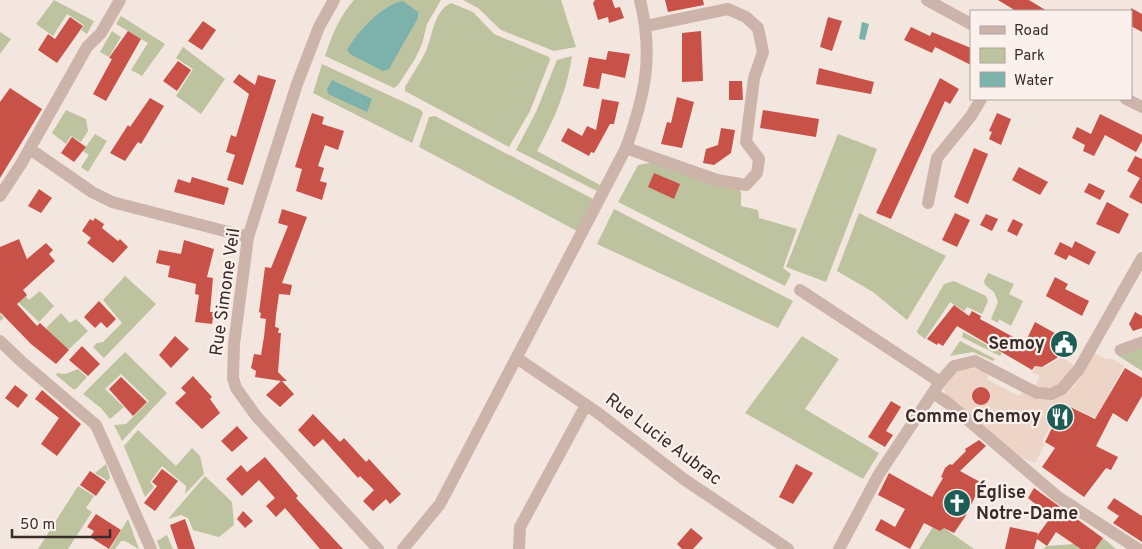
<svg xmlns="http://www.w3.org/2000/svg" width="1142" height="549" viewBox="0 0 1142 549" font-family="Overpass,sans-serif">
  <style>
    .green { fill: #bdc39e }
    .plaza { fill: #ecd5c6 }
    .water { fill: #7db1ab }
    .building { fill: #c85248 }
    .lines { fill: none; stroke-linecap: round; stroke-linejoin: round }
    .pedestrian { stroke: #ccb4aa; stroke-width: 11 }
    .minor { stroke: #ccb4aa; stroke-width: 12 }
    .labels { text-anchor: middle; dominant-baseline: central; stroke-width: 4.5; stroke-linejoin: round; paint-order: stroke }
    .street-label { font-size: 18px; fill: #3a2c2a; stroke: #fbf1ec }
    .poi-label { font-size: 18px; font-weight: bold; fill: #3a2c2a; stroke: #fbf1ec; text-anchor: end }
  </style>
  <rect width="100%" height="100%" fill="#f3e6df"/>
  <g class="green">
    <polygon points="54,0 94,21 87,34 81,30 84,25 67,14 53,36 36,24"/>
    <path d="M 354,0 L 441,0 L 427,24 L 422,44 L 415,59 L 398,85 L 394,88 L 325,56 C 332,35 339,17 354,0 Z"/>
    <polygon points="463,0 561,0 576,47 554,51 501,30 478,8"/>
    <path d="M 451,3 L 473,12 L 494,34 L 549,57 L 550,60 L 530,111 L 509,147 L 405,91 L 405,87 C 411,76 419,65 425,53 C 433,37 433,11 451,3 Z"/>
    <polygon points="121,16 165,44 142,76 131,70 148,43 116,24"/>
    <polygon points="112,31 121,37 109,57 100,52"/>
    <polygon points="0,32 11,39 0,54"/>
    <polygon points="183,47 225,79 201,114 176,96 193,69 176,58"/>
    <path d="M 572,56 C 567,91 554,120 537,151 L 600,185 L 597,191 L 516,150 L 536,112 L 557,60 Z"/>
    <polygon points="322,64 421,110 423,113 412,143 313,93"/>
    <polygon points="66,110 86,119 88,131 81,142 71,136 66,144 52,133"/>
    <polygon points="435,116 593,199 577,231 419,147 429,117"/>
    <polygon points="95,134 107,141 88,172 81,167 89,155 83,151"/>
    <polygon points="838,134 877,149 826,282 786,267"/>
    <polygon points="654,162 739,189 741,192 741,206 758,210 759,218 797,229 783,268 791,274 785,286 618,202 638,165"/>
    <polygon points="614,209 793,301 778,328 597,244"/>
    <polygon points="859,213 946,256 907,320 873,292 837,271"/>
    <polygon points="988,273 1014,284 1009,294 1023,301 1011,326 999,319 998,323 991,319 998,302 994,292 985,285 984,281"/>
    <polygon points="125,276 156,304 104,358 93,347 97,343 103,342 122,323 103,300"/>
    <polygon points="954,281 986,296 988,301 982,314 967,307 964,311 950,302 925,339 918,334 917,331 944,284"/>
    <polygon points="20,289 29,300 40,291 54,306 39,322 16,300 0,314 4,318 0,321 0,307"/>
    <polygon points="61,313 70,323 76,319 88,331 67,351 46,328"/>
    <polygon points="963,332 1002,353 1000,356 962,337"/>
    <polygon points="802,336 839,359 805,409 879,453 863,479 745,413"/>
    <polygon points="960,341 995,359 993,361 973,352 950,356"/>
    <polygon points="1142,347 1142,371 1117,355"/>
    <polygon points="125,352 167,393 122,441 114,425 126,424 149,401 121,374 105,389 124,407 110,419 101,408 83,394"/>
    <polygon points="78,369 87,377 76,389 73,389 56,375 57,373 65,374"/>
    <polygon points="138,430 176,466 192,448 200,456 204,474 185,494 186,486 162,466 150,482 154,487 145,497 124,446"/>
    <polygon points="106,464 110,477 108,481 95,473"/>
    <polygon points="205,476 232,502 234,525 219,537 193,530 188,518 181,515 168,519"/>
    <polygon points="78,486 94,496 86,508 92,512 68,549 38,549"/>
    <polygon points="128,519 139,549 125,541 121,541 115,549 110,549"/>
    <polygon points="933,527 940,531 944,528 974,549 919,549"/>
    <polygon points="167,535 173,549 160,549 157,541"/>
    <polygon points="1103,538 1116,549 1095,549"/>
    <polygon points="1074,544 1082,549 1043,549 1047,546"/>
  </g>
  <g class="plaza">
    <polygon points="1094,353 1106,359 1112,359 1124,366 1096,418 1063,403 1042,442 1045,444 1035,463 1015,456 950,401 943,388 952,375 963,369 975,368 989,374 987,379 1019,396 1022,392 1040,400 1048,400 1067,393 1075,385"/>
    <polygon points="1061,357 1074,365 1068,374 1061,383 1052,387 1044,389 1035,386 1040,376 1032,372 1036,367 1045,367"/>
  </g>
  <g class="water">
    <path d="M 403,1 L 418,12 L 418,18 L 389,69 L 383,71 L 350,54 L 347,50 C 357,32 382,5 403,1 Z"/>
    <polygon points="862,22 869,24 865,40 859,39"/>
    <polygon points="332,80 372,99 367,112 328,94 327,89"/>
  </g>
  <g class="building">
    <polygon points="595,0 612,0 615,8 620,7 624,18 609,23 608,17 598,20 593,3"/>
    <polygon points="665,0 703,0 704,5 668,12"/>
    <polygon points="998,0 1029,0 1047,11 1016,11"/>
    <polygon points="1131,8 1142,14 1142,32 1131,26"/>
    <polygon points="70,17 83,26 57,63 38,50 48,34 55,39"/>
    <polygon points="828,17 842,21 832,51 820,47"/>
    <polygon points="203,21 216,30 202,50 188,41"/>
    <polygon points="911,27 930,36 932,32 971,48 971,65 935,47 932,53 904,40"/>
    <polygon points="128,31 141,39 106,101 93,94 112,59 109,58"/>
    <polygon points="701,31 703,81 682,82 682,33"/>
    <polygon points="608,51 630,54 625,78 602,73 599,89 583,86 589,57 606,60"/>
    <polygon points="178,61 191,70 177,91 163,81"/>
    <polygon points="819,68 874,82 871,94 816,84"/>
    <polygon points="239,74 255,85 258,75 276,80 243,185 227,180 235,155 226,152 231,135 236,137 249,94 233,82"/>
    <polygon points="940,78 959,89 950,104 945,101 891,219 876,213"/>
    <polygon points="729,81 742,81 743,100 729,100"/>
    <polygon points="10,88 42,109 0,178 0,102"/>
    <polygon points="677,97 694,102 682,148 661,144 667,122 671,123"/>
    <polygon points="150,98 164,106 141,144 138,142 125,161 110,153 128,125 130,127"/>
    <polygon points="602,99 619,102 614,124 610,124 594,153 591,152 589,156 561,141 568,128 582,136 587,126 596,130"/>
    <polygon points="763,110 819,119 816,137 760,128"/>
    <polygon points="312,113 324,117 322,124 344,131 338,150 325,145 318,166 324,168 320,181 327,183 322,200 296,191 302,169 295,167"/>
    <polygon points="997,113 1011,119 1001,145 989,139 992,132 989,131"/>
    <polygon points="1100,114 1142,135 1142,141 1136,152 1105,135 1094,156 1083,151 1085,145 1072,138 1077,127 1091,134"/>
    <polygon points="721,128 735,130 731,153 714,165 703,163 706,149 718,145"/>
    <polygon points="72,137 86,147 74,162 61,153"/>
    <polygon points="974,148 988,154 968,204 954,197"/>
    <polygon points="1135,156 1142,159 1142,204 1129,197 1140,178 1127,171"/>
    <polygon points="1019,167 1048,182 1040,195 1012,180"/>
    <polygon points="654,173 680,184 674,199 648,187"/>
    <polygon points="192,177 229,188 224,205 174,192 178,179 190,183"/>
    <polygon points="1089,183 1105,191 1100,200 1084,192"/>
    <polygon points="39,189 52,198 41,213 28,206"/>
    <polygon points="1107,202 1129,214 1119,234 1096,224"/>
    <polygon points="282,209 307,217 282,283 292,285 290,295 279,294 276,315 275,327 279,328 278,333 281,333 278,372 287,381 282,381 294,394 280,407 266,395 281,381 255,377 256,371 251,368 254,354 261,355 264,337 266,319 260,318 261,313 259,312 265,267 271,268 288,226 278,223"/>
    <polygon points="955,213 970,220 957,247 942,240"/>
    <polygon points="986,214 998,219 992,231 980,225"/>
    <polygon points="95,218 104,224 102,228 118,241 120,239 128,247 113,263 87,243 91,238 82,231 90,219 93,221"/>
    <polygon points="1013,219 1023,224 1017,236 1007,231"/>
    <polygon points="19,239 27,259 46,243 53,250 49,254 55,261 23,290 27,295 17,304 37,326 40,323 69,350 56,364 31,344 0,312 0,247"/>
    <polygon points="184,240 214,249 207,277 213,278 210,312 214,312 212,324 195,322 199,295 195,294 196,284 168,277 170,266 156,263 159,250 181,254"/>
    <polygon points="1075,241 1096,252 1089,265 1069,255 1066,260 1054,254 1060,242 1072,248"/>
    <polygon points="1055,277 1068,284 1065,289 1089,301 1082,316 1046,296"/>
    <polygon points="99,301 116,319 107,328 101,322 95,328 84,317"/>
    <polygon points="954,305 969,316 972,311 981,316 980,319 1019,340 1020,337 1026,341 1035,322 1069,341 1057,358 1042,367 1035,366 1032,370 957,326 943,346 938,343 937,345 927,339"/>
    <polygon points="1135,312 1142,316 1142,328 1133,331 1129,324"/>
    <polygon points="175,336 189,349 171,368 159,355"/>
    <polygon points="82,346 100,364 88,376 69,360"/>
    <polygon points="1125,368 1142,378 1142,396 1127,422 1113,413 1096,446 1118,457 1111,470 1106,468 1084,497 1042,467 1055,448 1045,442 1064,404 1095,419"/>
    <polygon points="193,376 212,397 210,399 220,413 202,429 175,403 186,393 181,388"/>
    <polygon points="121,377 147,402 133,416 109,389"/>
    <polygon points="15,385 28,395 18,408 5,398"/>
    <circle cx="981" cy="396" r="9"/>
    <polygon points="42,390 81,424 57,456 41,444 59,418 35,399"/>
    <polygon points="891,401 901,407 886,431 893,435 885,447 868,437"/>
    <polygon points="313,414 340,442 344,438 366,462 369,459 401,494 390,504 386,499 373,511 363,501 374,490 360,476 358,478 323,439 314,447 298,430"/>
    <polygon points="237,426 248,438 232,452 221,441"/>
    <polygon points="979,440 986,446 960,471 982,483 965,517 954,533 944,528 940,531 924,523 910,549 875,530 881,519 895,527 905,509 878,495 889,473 932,497 943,478 941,477 945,468 950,464 952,465 966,451 965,449"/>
    <polygon points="265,457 298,496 296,498 343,549 320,549 285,508 276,517 266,506 275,498 259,480 242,496 226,479 241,465 247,472"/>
    <polygon points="796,464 813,473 793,504 779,497"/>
    <polygon points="162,469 178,481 155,511 144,503 157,486 152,482"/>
    <polygon points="90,471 106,482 96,496 80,485"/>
    <polygon points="1034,488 1103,538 1095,549 1081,549 1056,532 1047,546 1037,539 1034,549 1005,549 1010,527 1038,533 1037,536 1051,517 1028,498"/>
    <polygon points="1114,498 1142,516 1142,542 1113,523 1119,516 1107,508"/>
    <polygon points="243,511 253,521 245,528 237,519"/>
    <polygon points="96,514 121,530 109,549 90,537 94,531 87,527"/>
    <polygon points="185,519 195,549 178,549 170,525"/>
    <polygon points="691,528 703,538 693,549 682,549 677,544"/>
  </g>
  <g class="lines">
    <polyline class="pedestrian" points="1120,350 1142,342"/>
    <g class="minor">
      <polyline points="334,0 319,27 297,84 248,237 234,344 233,378 236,388 257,417 378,549"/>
      <polyline points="927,0 971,24"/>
      <polyline points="1126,99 1142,107"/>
      <polyline points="626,148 717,180 746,185 757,173 759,159 746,142 754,78 763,52 758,28 746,17 728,9 646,26"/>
      <polyline points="30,149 92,192 112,202 248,237"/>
      <polyline points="0,196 21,164 87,47 101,33 120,0"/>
      <polyline points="928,203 937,158 971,116 981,99"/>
      <polyline points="800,290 940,382"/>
      <polyline points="0,341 22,362 96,425 151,549"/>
      <polyline points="518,359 598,413 685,480 788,549"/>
      <polyline points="933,393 948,403 1058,497 1138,549"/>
      <path d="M 403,549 L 440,504 L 626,148 C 645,95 654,56 640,0"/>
      <polyline points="519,549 520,527 586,405"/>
      <polyline points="839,549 879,474 940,382 954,366 975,361 1037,393 1051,394 1062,389 1079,369 1142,258"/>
    </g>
  </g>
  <defs>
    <g id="civic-disc" transform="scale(1.4375)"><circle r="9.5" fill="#1e5d56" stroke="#fbf1ec"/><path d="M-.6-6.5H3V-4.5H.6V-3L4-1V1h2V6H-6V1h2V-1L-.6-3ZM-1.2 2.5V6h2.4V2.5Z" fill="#fff"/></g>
    <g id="restaurant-disc" transform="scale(1.4375)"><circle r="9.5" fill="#1e5d56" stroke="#fbf1ec"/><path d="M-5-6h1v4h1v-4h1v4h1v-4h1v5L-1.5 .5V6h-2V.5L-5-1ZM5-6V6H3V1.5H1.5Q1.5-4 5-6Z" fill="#fff"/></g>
    <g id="church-disc" transform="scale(1.4375)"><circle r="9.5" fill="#1e5d56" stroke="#fbf1ec"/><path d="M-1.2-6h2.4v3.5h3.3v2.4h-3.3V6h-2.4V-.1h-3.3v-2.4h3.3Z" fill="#fff"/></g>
  </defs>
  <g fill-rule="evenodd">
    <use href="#civic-disc" x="1064" y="344"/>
    <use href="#restaurant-disc" x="1060" y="417"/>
    <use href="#church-disc" x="957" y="503"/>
  </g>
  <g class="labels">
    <g class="street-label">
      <text transform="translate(226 292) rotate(-82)">Rue Simone Veil</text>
      <text transform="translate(663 440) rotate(37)">Rue Lucie Aubrac</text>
    </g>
    <g class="poi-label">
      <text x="1045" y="344">Semoy</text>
      <text x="1041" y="417">Comme Chemoy</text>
      <text x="976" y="493" text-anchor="start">Église<tspan x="976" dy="21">Notre-Dame</tspan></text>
    </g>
  </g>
  <rect x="970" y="10" width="162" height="90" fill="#fbf1ec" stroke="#aea29e"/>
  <rect x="980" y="26" width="25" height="8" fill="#ccb4aa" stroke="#aea29e"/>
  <text x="1014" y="35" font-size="15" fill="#3a2c2a">Road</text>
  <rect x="980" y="48" width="25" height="15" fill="#bdc39e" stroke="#aea29e"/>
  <text x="1014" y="60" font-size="15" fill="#3a2c2a">Park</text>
  <rect x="980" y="72" width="25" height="15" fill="#7db1ab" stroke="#aea29e"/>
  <text x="1014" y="85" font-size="15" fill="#3a2c2a">Water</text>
  <path d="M12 529v8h98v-8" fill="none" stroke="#3a2c2a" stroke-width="2.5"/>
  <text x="20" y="529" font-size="15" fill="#3a2c2a" stroke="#fbf1ec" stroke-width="4" paint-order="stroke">50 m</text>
</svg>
